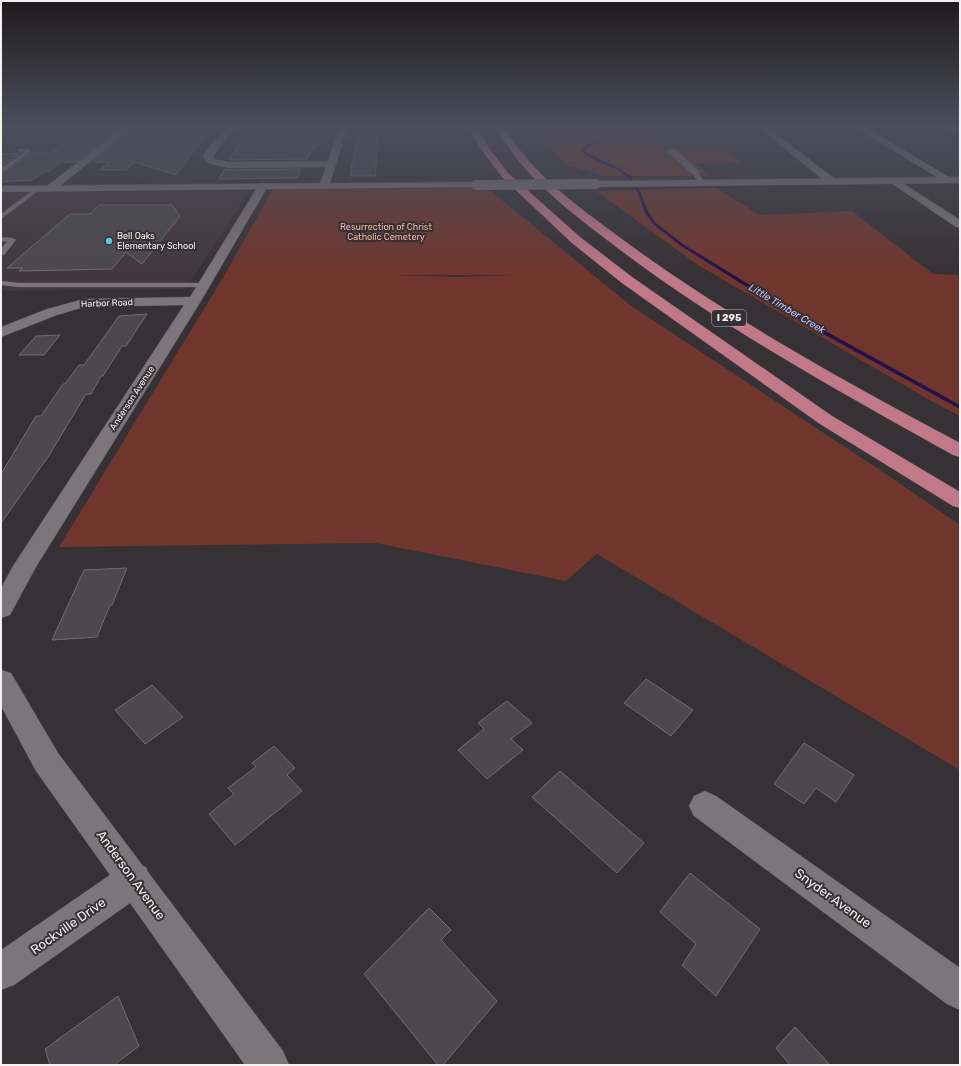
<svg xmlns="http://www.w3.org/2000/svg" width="961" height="1066" viewBox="0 0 961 1066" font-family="Rubik,sans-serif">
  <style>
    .built { fill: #42373e }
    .green { fill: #70362d; fill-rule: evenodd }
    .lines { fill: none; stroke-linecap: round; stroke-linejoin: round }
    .stream { fill: #21114c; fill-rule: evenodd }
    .building { fill: #4c484d; stroke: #706d72 }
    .service-casing { stroke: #514d50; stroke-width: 1 }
    .minor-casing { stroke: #514d50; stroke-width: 1 }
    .tertiary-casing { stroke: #514d50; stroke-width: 1 }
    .motorway-casing { stroke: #514d50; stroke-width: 1 }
    .service { fill: #7c767a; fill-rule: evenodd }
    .minor { fill: #7c767a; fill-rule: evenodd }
    .tertiary { fill: #7c767a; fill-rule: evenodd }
    .motorway { fill: #c1798a; fill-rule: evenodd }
    .tertiary-bridge-casing { stroke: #514d50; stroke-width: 10; stroke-linecap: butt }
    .tertiary-bridge { stroke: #7c767a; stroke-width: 10 }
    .poi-dot { fill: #56c9e1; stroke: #363134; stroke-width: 1.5 }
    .labels { text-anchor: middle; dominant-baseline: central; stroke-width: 4; stroke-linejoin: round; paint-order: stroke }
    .far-park-label { font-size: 9px; fill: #f3b2a6; stroke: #363134 }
    .far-poi-label { font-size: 9px; fill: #f4f1f3; stroke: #363134; text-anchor: start }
    .far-street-label { font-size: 9px; fill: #f4f1f3; stroke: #363134 }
    .far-water-label { font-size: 10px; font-style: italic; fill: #cbc6ff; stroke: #363134 }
    .shield { fill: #363134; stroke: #bbb7ba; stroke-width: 1 }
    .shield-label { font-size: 10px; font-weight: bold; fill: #f4f1f3 }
    .near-street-label { font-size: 13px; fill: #f4f1f3; stroke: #363134 }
  </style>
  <rect width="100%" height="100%" fill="#363134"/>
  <polygon class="built" points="250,190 186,289 1,291 1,193"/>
  <g class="green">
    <polygon points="534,126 651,126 661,131 663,150 727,152 744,163 695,164 710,176 604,176 564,164"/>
    <path d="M 480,188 L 492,192 L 630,305 L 892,478 L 960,525 L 960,770 L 597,554 L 566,581 L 376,543 L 59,547 L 224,276 L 273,189 ZM 389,275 L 517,275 L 458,277 Z"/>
    <polygon points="716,188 760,215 852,211 933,274 960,275 960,416 933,402 698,265 596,191"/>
  </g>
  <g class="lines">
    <g class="stream">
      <path d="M 590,126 L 593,126 L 587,130 L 601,135 L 603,140 L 587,148 L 585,151 C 596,159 628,169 633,180 C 628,179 624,174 620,171 C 607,165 594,160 582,152 L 585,146 L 600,140 L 599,137 L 584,130 Z"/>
      <polygon points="635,186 638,187 649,213 656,223 683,244 820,328 960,405 960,409 816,330 681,246 654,225 645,213"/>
    </g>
  </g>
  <g class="building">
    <polygon points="88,126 123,126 76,162 60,162 50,171 45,171 32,180 1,182 1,174 32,153 50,153"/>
    <polygon points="135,126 212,126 176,175 134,162 126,170 100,170 109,162 92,162"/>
    <polygon points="249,126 324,126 314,149 312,149 307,159 229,160"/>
    <polygon points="362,126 379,126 375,176 350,176 357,139 359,139"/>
    <polygon points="20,153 1,166 1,154"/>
    <polygon points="225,169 229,170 300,169 298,178 219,179"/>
    <polygon points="99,205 172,205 180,216 142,264 126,252 112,269 19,271 23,268 7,268 70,214 90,214"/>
    <polygon points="147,314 126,346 122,346 103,376 101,376 91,394 86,394 48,457 1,523 1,474 36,416 41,416 63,384 65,384 79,365 84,365 119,316"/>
    <polygon points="60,335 44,355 19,355 36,336"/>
    <polygon points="127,568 112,605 110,605 97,637 52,640 84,570"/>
    <polygon points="646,679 693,710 671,736 624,703"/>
    <polygon points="152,685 183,717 145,744 115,710"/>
    <polygon points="507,701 532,723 511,739 523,750 487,779 458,750 484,729 478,723"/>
    <polygon points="804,743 854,775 836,802 816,788 804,804 774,784"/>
    <polygon points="274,746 295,768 287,775 302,791 235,845 209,814 234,794 228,788 256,767 252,763"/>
    <polygon points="560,771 644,843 617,873 532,797"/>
    <polygon points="690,873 760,929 716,996 682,965 696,944 660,912"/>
    <polygon points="429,908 451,930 441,940 497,1001 443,1065 438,1065 364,974"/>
    <polygon points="118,996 139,1046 114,1065 50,1065 45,1049"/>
    <polygon points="795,1027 830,1065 790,1065 776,1048"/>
  </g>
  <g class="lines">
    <g class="service-casing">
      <g id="service">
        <polygon points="1,126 59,126 57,127 1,127"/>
        <polygon points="18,149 28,149 31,152 1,173 1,168 25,152 18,151"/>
        <polygon points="693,171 697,171 704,182 703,183 699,183 692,172"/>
        <polygon points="37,187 42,188 1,219 1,214"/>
        <polygon points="1,237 12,238 16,240 4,255 1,255 1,248 7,242 1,241"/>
        <polygon points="1,281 18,283 204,283 208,285 204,287 18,287 1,285"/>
      </g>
    </g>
    <g class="minor-casing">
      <g id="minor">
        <polygon points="125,126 134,126 55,190 47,190 46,188 47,186"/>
        <polygon points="228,126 236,126 213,156 214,159 229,162 328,161 340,126 348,126 329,186 324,189 319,186 326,167 229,168 208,163 203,156 209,147"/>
        <polygon points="757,126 766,126 835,179 836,181 835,183 827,183"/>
        <polygon points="853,126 863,126 954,180 953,182 945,182"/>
        <polygon points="947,126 960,127 960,132 948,128"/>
        <polygon points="672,148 675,149 698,170 700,172 698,174 692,174 669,153 667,151"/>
        <polygon points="895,178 960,220 960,228 956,227 891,183 890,181 891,179"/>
        <polygon points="263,183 268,186 201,301 36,567 10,615 1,618 1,588 13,566 184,305 84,307 57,315 1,337 1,327 47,309 84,299 190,297 258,186"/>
        <polygon points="1,670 11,673 58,753 143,866 146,867 148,872 283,1051 289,1065 245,1065 130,903 14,985 1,990 1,950 110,875 36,771 1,706"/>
        <polygon points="705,791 716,796 960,968 960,1010 947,1004 694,816 689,806 694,796"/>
      </g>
    </g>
    <g class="tertiary-casing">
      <g id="tertiary">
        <polygon points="960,177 960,183 596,187 591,184 596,181"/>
        <polygon points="476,182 480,183 481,185 480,187 1,192 1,186"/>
      </g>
    </g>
    <g class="motorway-casing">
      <g id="motorway">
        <polygon points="468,126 476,126 489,148 508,173 580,237 632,277 832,416 960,492 960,508 953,506 820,424 622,283 572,243 502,177 481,149"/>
        <path d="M 496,126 L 504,126 C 528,170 571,201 611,231 C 720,313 840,379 960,443 L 960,457 L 953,455 C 833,388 711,321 602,236 C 562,205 519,172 496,126 Z"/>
      </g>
    </g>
    <use href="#service" class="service"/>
    <use href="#minor" class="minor"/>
    <use href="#tertiary" class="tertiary"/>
    <use href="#motorway" class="motorway"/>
    <g class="tertiary-bridge-casing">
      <polyline id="tertiary-bridge" points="476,185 596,184"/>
    </g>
    <use href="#tertiary-bridge" class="tertiary-bridge"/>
  </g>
  <linearGradient id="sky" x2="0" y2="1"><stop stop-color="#1e1b1d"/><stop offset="0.46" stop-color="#4c4e5c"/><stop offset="1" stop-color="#4c4e5c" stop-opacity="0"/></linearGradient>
  <rect width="961" height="275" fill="url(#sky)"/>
  <circle class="poi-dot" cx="109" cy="241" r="4"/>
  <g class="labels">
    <g class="far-park-label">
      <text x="386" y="227">Resurrection of Christ<tspan x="386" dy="10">Catholic Cemetery</tspan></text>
    </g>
    <g class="far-poi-label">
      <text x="117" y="236">Bell Oaks<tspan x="117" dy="10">Elementary School</tspan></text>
    </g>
    <g class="far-street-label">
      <text transform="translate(107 303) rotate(-2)">Harbor Road</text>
      <text transform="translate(132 398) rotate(-57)">Anderson Avenue</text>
    </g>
    <g class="far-water-label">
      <text transform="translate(787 309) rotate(31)">Little Timber Creek</text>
    </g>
    <rect class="shield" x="712" y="310" width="34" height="16" rx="3"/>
    <g class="shield-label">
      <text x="729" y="318">I 295</text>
    </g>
    <g class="near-street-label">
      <text transform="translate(131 875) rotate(54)">Anderson Avenue</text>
      <text transform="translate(833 898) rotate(36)">Snyder Avenue</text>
      <text transform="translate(68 926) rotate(-35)">Rockville Drive</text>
    </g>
  </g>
  <rect width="961" height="1066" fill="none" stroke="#f4f1f3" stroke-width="4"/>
</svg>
